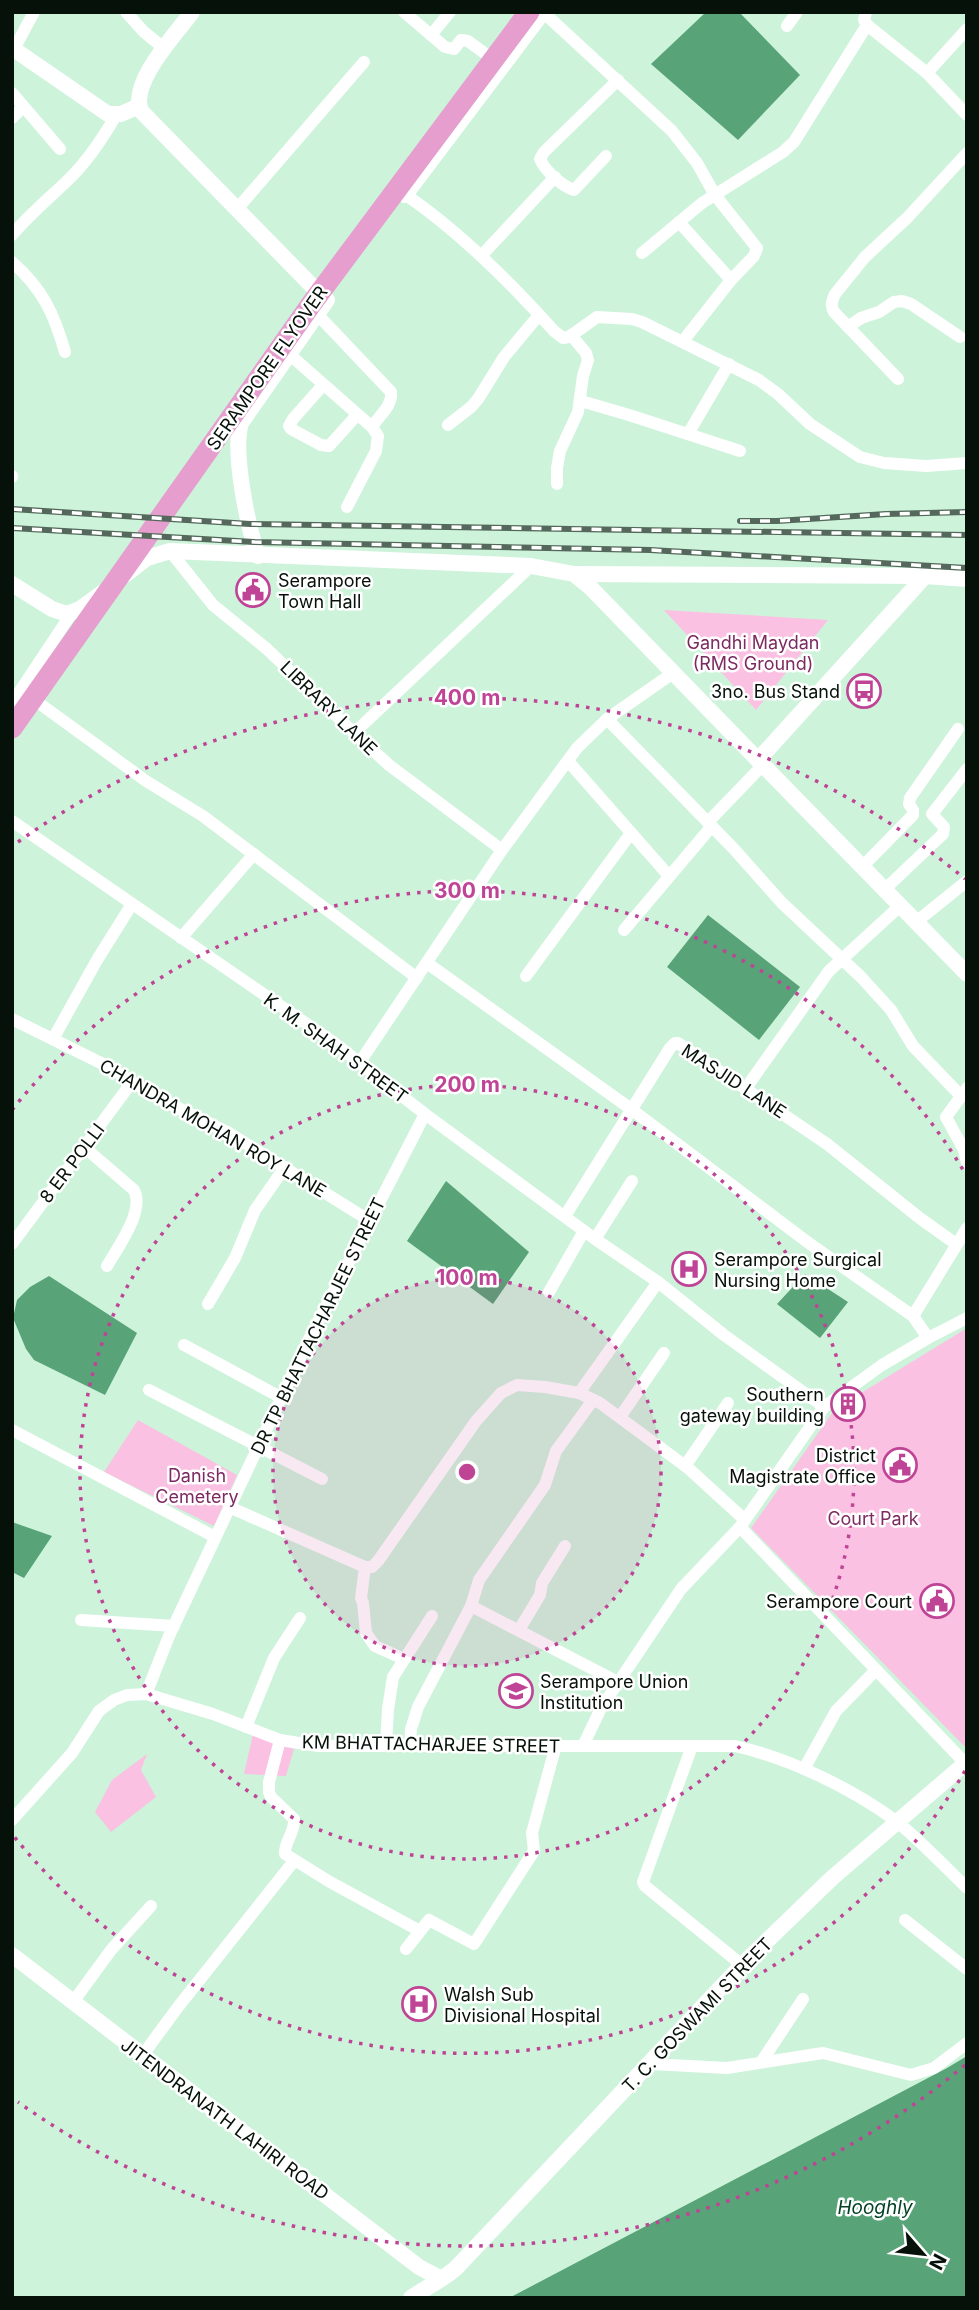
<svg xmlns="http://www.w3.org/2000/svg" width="979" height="2310" viewBox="0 0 979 2310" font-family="Inter,sans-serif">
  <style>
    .green { fill: #fac1e2 }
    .water { fill: #58a377 }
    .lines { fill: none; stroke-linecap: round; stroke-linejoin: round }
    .minor { stroke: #fff; stroke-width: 12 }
    .tertiary { stroke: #fff; stroke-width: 16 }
    .primary { stroke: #e59ecd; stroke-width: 21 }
    .rail-casing { stroke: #54695b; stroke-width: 6 }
    .rail { stroke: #fff; stroke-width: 3.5; stroke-dasharray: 10; stroke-linecap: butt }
    .ring { fill: none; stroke: #bf4496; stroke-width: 3.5; stroke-dasharray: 3.5 7 }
    .labels { text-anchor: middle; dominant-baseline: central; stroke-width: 5; stroke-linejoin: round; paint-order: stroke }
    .street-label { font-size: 18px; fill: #051109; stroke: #fff }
    .poi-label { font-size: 18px; fill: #051109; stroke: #fff; text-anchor: start }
    .park-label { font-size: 18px; fill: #7c2a61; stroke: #fff }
    .water-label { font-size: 19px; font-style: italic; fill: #034225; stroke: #fff }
    .centre { fill: #bf4496; stroke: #fff; stroke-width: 3.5 }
    .ring-label { font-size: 21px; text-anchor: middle; font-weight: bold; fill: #bf4496; stroke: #fff; stroke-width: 5; stroke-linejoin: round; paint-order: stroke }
  </style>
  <rect width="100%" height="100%" fill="#cef3db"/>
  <g class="green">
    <polygon points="664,610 828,620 756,710"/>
    <polygon points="967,1328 967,1749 751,1528 835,1409"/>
    <polygon points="138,1420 237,1475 214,1526 104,1472"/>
    <polygon points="253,1734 294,1749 286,1776 244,1774"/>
    <polygon points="147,1754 141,1770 156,1797 111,1832 95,1812 112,1780"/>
  </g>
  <g class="water">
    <polygon points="706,12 739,12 800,75 738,140 651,64"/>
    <polygon points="708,915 800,987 759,1040 667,967"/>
    <polygon points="446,1181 529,1252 493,1304 407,1241"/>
    <polygon points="805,1274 848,1302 820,1338 777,1304"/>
    <polygon points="49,1276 137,1333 105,1395 34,1360 26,1349 13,1318 17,1300 30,1287"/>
    <polygon points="12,1522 52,1536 24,1578 12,1572"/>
    <polygon points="967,2056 967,2298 509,2298 947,2068"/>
  </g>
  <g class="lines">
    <g class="minor">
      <polyline points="126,12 144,32 165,49"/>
      <polyline points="404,12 445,47 454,49 461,40 468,41 487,55"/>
      <polyline points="543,12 672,131 697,163 715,195 757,248 754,256 731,280 683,341"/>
      <polyline points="866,12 864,20 867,25 927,73"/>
      <polyline points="787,26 797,12"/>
      <polyline points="967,29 927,73 967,115"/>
      <polyline points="431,35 450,12"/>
      <polyline points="12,53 34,12"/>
      <polyline points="12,93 60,149"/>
      <polyline points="12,118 23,107"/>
      <path d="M 606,156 L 574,190 C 562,186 545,171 540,159 L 544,152 L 618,80"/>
      <path d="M 406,195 C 460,232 510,282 554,331 L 563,338 L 569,337 L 597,317 L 632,319 L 642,322 L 759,380 L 778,394 L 810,424 L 860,457 L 884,463 L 926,466 L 967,463"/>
      <polyline points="237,209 364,62"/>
      <polyline points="679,222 731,280"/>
      <path d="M 12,235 C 29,215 48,199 67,181 C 87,162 103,138 116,115"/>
      <polyline points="642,253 702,203 783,152 794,142 867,25"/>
      <polyline points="481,256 555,177"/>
      <path d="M 12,262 C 43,289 54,314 65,352"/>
      <path d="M 317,314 L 391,392 C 393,405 379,416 372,427"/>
      <polyline points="848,327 861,318 879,312 894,302 902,301 911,304 960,337"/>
      <polyline points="289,354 372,427 378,436 376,451 347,507"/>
      <path d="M 898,379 L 834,312 C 830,305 832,301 835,294 L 865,257 L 907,218 L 967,153"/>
      <polyline points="323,385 293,419 289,426 291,429 321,445 329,446 357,415"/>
      <polyline points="581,401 629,415 740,451"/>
      <polyline points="448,425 471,407 478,399 504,357 539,315"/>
      <polyline points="688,434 729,364"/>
      <polyline points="12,476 12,477"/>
      <polyline points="557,484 557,468 560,451 578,412 583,376 588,360 586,353 571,335"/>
      <polyline points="170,551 213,605 267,649 354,733 389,765 502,850"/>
      <polyline points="21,690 146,781 203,816 417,978"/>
      <polyline points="12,703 71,614"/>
      <polyline points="607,719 733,848 782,903 861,977 891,1010 913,1046 960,1095"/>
      <polyline points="354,733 531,566"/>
      <polyline points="568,761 669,876"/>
      <polyline points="12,821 333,1042 425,1114 595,1239 658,1282 724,1335 824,1407"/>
      <polyline points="708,822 763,765"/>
      <polyline points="862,867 913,815 913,810 909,804 910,798 958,729"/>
      <polyline points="884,890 943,834 944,827 932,814 967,769"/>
      <polyline points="916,922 967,881"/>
      <polyline points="624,930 712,826"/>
      <polyline points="181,938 254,854"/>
      <polyline points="427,963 631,1109 810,1244 913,1316 928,1338"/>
      <polyline points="526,976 631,833"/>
      <polyline points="12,1019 107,1066 158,1098 229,1133 370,1221"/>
      <polyline points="53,1039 97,960 132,904"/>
      <polyline points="360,1062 502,850 577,748 607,719 673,673"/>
      <polyline points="746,1088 829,971 900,906"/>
      <polyline points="967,1088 946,1117 964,1150 967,1163"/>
      <path d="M 84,1147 L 134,1190 C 145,1211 118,1247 107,1266"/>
      <polyline points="565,1216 670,1048 675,1043 678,1043 827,1144 921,1219 956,1244"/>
      <polyline points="595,1239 632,1181"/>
      <polyline points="12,1244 132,1082"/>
      <polyline points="549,1292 584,1231"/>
      <polyline points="208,1304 235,1258 255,1210 285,1167"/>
      <polyline points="913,1316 967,1228"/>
      <polyline points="184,1345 282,1398"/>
      <polyline points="149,1390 322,1479"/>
      <polyline points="579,1393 658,1282"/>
      <polyline points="620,1417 664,1353"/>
      <polyline points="12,1430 215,1537"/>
      <polyline points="685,1466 728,1403"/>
      <polyline points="229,1507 365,1567 372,1567 378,1561 476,1421 501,1393 517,1385 545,1387 579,1393 600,1403 688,1468 745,1520"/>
      <polyline points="365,1567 361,1598 363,1603 366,1633 375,1646 404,1659"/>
      <polyline points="471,1606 618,1682"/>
      <polyline points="81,1620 174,1626"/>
      <polyline points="519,1630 540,1595 542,1583 565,1546"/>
      <polyline points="146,1694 169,1636 308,1341 425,1114"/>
      <polyline points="246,1727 274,1658 300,1618"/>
      <path d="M 280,1740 L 269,1782 L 269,1792 L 271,1797 L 294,1819 C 295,1833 284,1842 285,1854 L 330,1882 L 420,1931"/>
      <polyline points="386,1746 388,1709 393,1677 432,1616"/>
      <polyline points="410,1746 411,1729 418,1707 471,1606 479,1580 545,1485 556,1451 593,1400"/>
      <polyline points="583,1746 601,1708 681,1589 740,1527"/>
      <polyline points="692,1746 643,1882 645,1886 742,1965"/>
      <polyline points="965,1763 740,1527 824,1407 882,1365 928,1338 967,1318"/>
      <polyline points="804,1769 836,1711 876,1670"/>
      <path d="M 12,1820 L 72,1753 L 99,1711 L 114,1700 L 127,1695 L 146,1694 L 213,1714 L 280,1740 L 318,1746 L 735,1746 C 789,1758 851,1788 896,1821 C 921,1841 944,1866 967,1888"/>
      <polyline points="905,1920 967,1969"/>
      <polyline points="406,1949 429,1920 474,1944 534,1851 532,1833 556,1745"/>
      <polyline points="73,2002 111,1950 151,1906"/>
      <polyline points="142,2056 178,2007 294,1861"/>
      <polyline points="762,2061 803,1999"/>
      <polyline points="651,2064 727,2068 823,2053 911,2075 934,2068 967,2043"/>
    </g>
    <g class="tertiary">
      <path d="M 192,12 C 176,34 129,83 141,111 L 315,289"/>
      <polyline points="12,48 108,114 121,114 139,106"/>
      <polyline points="405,195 543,12"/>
      <path d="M 258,556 C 248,527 232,452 241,423 L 327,300"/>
      <polyline points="574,574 925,576"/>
      <polyline points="125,575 147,558 170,551 531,566 574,574 590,587 758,760"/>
      <polyline points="967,579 925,576 758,760 967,974"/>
      <polyline points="12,584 52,609 67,614 80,609 102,593"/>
      <polyline points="12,1955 419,2267 440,2278"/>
      <path d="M 411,2298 C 425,2288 446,2278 457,2267 L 742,1965 L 832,1878 L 967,1762"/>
    </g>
    <polyline class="primary" points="12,728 312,303 529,12"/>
    <g class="rail-casing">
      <g id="rail">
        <polyline points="12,509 250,524 967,535"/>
        <polyline points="740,521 777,521 886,514 967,512"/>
        <polyline points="12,528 254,542 650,550 967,568"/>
      </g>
    </g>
    <use href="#rail" class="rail"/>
  </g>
  <circle cx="467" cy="1472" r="194" fill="#bf4496" fill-opacity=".12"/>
  <g class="ring">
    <circle cx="467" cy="1472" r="194"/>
    <circle cx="467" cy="1472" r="387"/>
    <path d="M965 1771A581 581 0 0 1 12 1834M12 1110A581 581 0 0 1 965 1173"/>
    <path d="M965 2065A774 774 0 0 1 18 2102M18 842A774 774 0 0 1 965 879"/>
  </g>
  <defs>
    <g id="civic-ring" transform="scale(1.75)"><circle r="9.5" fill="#fff" stroke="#bf4496" stroke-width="1.5"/><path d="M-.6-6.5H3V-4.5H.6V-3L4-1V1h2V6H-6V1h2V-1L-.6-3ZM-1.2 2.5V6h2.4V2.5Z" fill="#bf4496"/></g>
    <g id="bus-ring" transform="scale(1.75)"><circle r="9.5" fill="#fff" stroke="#bf4496" stroke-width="1.5"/><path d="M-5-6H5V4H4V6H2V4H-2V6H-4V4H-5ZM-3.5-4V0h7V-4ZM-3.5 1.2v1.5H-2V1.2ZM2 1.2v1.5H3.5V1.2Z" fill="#bf4496"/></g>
    <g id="hospital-ring" transform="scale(1.75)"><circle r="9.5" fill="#fff" stroke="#bf4496" stroke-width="1.5"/><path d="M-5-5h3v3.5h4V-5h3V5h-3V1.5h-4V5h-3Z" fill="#bf4496"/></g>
    <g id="building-ring" transform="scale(1.75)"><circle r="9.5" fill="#fff" stroke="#bf4496" stroke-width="1.5"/><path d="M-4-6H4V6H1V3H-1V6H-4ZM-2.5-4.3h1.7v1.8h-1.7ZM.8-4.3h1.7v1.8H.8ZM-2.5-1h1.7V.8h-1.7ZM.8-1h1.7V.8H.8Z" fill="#bf4496"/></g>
    <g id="school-ring" transform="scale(1.75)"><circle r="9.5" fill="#fff" stroke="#bf4496" stroke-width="1.5"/><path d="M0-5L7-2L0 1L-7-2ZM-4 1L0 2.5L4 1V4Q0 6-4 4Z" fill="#bf4496"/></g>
  </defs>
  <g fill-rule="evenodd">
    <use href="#civic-ring" x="253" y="590"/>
    <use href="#bus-ring" x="864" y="691"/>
    <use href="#hospital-ring" x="689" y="1269"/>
    <use href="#building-ring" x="848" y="1404"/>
    <use href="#civic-ring" x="900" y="1465"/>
    <use href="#civic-ring" x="937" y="1601"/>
    <use href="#school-ring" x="516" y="1691"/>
    <use href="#hospital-ring" x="419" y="2004"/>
  </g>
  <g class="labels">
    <g class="street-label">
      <text transform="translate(267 368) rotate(-55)">SERAMPORE FLYOVER</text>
      <text transform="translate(329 708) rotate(44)">LIBRARY LANE</text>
      <text transform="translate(336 1048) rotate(36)">K. M. SHAH STREET</text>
      <text transform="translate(734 1081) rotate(33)">MASJID LANE</text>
      <text transform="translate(213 1128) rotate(30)">CHANDRA MOHAN ROY LANE</text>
      <text transform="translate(72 1163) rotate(-53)">8 ER POLLI</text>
      <text transform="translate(318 1326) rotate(-64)">DR TP BHATTACHARJEE STREET</text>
      <text transform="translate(431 1744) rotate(1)">KM BHATTACHARJEE STREET</text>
      <text transform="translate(697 2015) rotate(-46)">T. C. GOSWAMI STREET</text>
      <text transform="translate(225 2119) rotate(37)">JITENDRANATH LAHIRI ROAD</text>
    </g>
    <g class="poi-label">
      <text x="278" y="580">Serampore<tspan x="278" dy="21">Town Hall</tspan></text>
      <text x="840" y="691" text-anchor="end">3no. Bus Stand</text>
      <text x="714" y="1259">Serampore Surgical<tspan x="714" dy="21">Nursing Home</tspan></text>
      <text x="824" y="1394" text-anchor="end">Southern<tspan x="824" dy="21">gateway building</tspan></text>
      <text x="876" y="1455" text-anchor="end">District<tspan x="876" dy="21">Magistrate Office</tspan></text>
      <text x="912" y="1601" text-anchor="end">Serampore Court</text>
      <text x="540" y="1681">Serampore Union<tspan x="540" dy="21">Institution</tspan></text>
      <text x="444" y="1994">Walsh Sub<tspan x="444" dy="21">Divisional Hospital</tspan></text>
    </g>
    <g class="park-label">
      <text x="753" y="642">Gandhi Maydan<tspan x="753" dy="21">(RMS Ground)</tspan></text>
      <text x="197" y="1475">Danish<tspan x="197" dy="21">Cemetery</tspan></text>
      <text x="873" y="1518">Court Park</text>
    </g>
    <g class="water-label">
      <text x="875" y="2207">Hooghly</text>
    </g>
  </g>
  <circle cx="467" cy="1472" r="10" class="centre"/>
  <g class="ring-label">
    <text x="467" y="705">400 m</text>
    <text x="467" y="898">300 m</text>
    <text x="467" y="1092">200 m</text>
    <text x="467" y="1285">100 m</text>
  </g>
  <rect width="979" height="2310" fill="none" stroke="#051109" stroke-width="28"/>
  <g transform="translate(923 2254) rotate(118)" stroke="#ffffff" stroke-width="5" paint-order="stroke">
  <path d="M0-5L12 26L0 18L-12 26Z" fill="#051109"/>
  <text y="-10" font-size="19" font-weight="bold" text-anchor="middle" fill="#051109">N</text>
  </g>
</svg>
